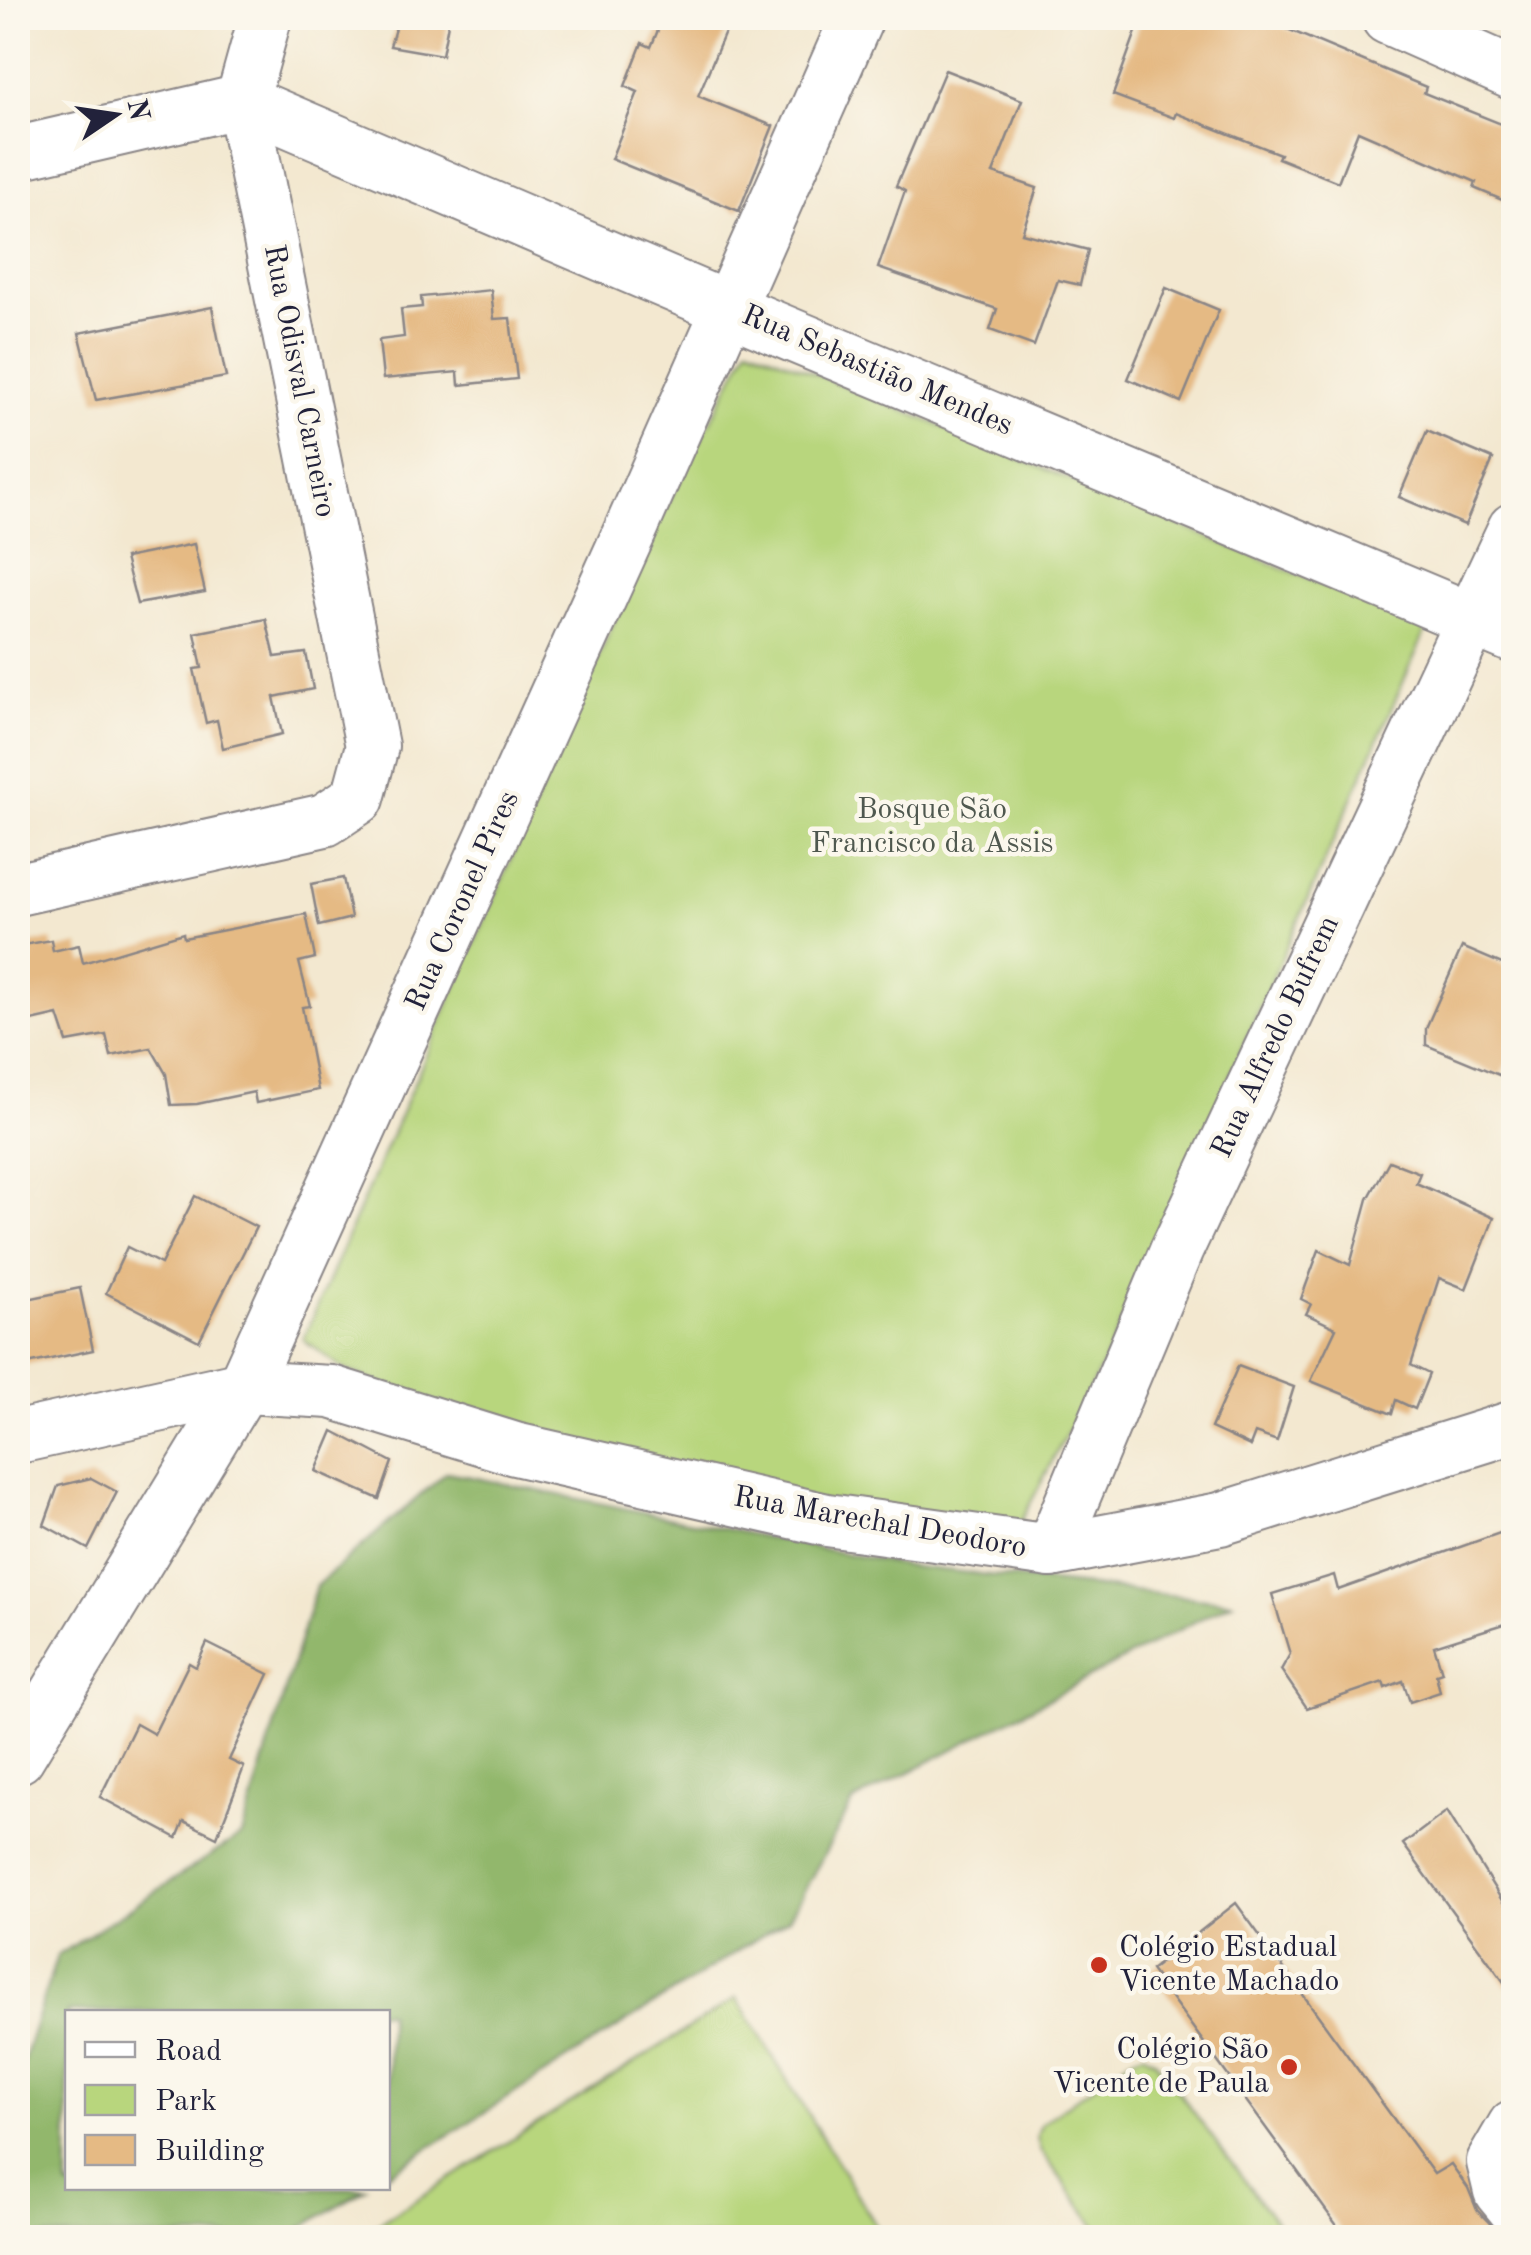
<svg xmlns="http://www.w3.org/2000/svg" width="1531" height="2255" viewBox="0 0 1531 2255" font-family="'Old Standard TT',serif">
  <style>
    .green { fill: #b8d67d; stroke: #6d7c5c; stroke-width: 2.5 }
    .forest { fill: #92b76c; stroke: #5a6c54; stroke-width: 2.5 }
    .building { fill: #e5ba84 }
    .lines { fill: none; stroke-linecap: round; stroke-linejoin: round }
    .minor-casing { stroke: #8a8586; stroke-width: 56 }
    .minor { stroke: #fff; stroke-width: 52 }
    .poi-dot { fill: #c8321e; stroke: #fbf7ec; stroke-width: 4 }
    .labels { text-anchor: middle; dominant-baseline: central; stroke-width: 9; stroke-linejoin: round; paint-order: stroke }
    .street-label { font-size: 30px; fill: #22223b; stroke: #fbf7ec }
    .park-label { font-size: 30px; fill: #4f584f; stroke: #fbf7ec }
    .poi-label { font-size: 30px; fill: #22223b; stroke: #fbf7ec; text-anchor: start }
  </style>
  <rect width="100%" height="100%" fill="#fbf7ec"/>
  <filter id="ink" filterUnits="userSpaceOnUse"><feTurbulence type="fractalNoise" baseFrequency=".01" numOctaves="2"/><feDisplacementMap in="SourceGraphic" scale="20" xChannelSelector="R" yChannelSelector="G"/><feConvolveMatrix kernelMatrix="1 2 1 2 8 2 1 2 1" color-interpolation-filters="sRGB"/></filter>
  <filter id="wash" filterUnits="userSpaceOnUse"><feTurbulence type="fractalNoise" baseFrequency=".0048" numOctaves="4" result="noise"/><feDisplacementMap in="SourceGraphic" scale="40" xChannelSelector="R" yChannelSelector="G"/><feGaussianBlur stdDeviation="2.25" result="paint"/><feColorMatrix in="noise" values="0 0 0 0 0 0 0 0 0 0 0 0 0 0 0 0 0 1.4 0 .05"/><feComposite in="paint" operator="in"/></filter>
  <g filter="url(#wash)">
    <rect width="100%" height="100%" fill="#f3e8d0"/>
    <g class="green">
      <polygon points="749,346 1427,628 1104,1362 1019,1525 832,1507 517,1438 343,1369 303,1339 652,534"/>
      <polygon points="737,1998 883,2237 357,2237"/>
      <polygon points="1143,2053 1155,2060 1277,2224 1282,2237 1104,2237 1040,2150 1037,2136 1041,2124 1132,2058"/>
    </g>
    <polygon class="forest" points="447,1472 907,1566 1232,1602 853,1802 789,1918 388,2174 388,2012 68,2012 68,2188 366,2188 287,2237 18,2237 18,2077 57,1956 242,1835 316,1586"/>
    <g id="blocks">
      <g class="building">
        <polygon points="398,18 449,18 442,55 390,46"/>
        <polygon points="663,18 731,18 698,96 773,126 739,211 611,159 638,92 625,86 642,43 651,47"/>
        <polygon points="1141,18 1261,18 1426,87 1424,93 1514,129 1514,205 1474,188 1476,182 1358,131 1338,182 1278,158 1280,154 1176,113 1174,118 1113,95"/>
        <polygon points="945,70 1022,100 993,173 1037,188 1022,233 1088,250 1080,285 1058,280 1034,346 990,330 997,309 878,268 905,191 896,186"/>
        <polygon points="1166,288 1219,310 1181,402 1128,379"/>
        <polygon points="491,290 494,319 510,318 517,379 459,385 458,372 383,379 379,340 404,337 401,309 422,307 421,297"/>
        <polygon points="212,307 226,377 96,400 79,333"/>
        <polygon points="1427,431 1493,459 1465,525 1399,497"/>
        <polygon points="194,544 205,592 137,604 125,558"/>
        <polygon points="266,619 275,657 306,653 313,689 274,697 282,734 223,748 217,720 206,723 194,669 202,668 195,633"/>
        <polygon points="343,878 351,918 319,926 311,884"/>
        <polygon points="306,914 315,958 299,962 310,1006 302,1007 318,1090 256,1103 254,1092 197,1104 171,1105 166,1074 151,1048 111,1056 106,1035 67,1042 58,1015 23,1023 18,997 18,946 51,940 53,951 79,945 83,963 183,933 184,938"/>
        <polygon points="1462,947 1514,969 1514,1047 1501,1076 1426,1045 1426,1028"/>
        <polygon points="1389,1161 1420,1173 1416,1183 1494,1218 1466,1289 1439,1278 1411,1365 1429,1374 1415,1409 1396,1400 1392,1414 1311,1381 1336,1328 1306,1314 1311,1304 1301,1299 1319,1250 1350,1265 1368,1199"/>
        <polygon points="195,1196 256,1227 199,1341 106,1293 127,1247 161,1264"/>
        <polygon points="80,1288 93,1350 18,1366 18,1301"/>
        <polygon points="1238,1366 1294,1387 1277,1441 1255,1433 1250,1446 1211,1428"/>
        <polygon points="333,1431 392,1462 379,1499 316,1471"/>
        <polygon points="91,1478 117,1492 88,1549 44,1525 58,1486"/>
        <polygon points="1514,1528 1514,1621 1434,1646 1442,1672 1436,1674 1440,1692 1410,1702 1403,1681 1385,1688 1383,1682 1307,1708 1281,1670 1290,1654 1272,1594 1334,1575 1338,1590"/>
        <polygon points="207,1643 269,1674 229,1760 244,1767 217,1837 184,1821 177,1838 100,1797 136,1724 154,1734 189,1663 196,1667"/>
        <polygon points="1447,1811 1514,1920 1514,1996 1403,1844"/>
        <polygon points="1236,1903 1434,2174 1451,2164 1468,2188 1477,2210 1504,2238 1346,2238 1151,1970"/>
      </g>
    </g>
  </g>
  <g filter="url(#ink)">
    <use href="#blocks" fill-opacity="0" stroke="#8a8586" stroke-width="2.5"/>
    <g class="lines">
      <g class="minor-casing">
        <g id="minor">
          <polyline points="1388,18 1514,74"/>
          <polyline points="18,153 242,101 727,308 1514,637"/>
          <polyline points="18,889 325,820 358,798 372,746 242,101 265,18"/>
          <polyline points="18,1437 243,1387 331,1392 515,1449 827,1520 1051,1551 1220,1519 1514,1427"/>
          <polyline points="1051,1551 1177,1249 1514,529"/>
          <polyline points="18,1757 243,1387 631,529 857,18"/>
          <polyline points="1514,2126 1493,2162 1500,2191 1514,2208"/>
        </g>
      </g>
      <use href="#minor" class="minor"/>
    </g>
  </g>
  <g class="poi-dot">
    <circle cx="1099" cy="1965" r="10"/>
    <circle cx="1289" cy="2067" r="10"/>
  </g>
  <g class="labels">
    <g class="street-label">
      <text transform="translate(877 371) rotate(23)">Rua Sebastião Mendes</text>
      <text transform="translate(299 381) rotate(79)">Rua Odisval Carneiro</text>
      <text transform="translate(463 901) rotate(-66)">Rua Coronel Pires</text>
      <text transform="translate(1276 1037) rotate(-65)">Rua Alfredo Bufrem</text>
      <text transform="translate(880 1523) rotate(10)">Rua Marechal Deodoro</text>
    </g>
    <g class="park-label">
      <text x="932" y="810">Bosque São<tspan x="932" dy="34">Francisco da Assis</tspan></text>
    </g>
    <g class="poi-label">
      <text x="1119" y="1948">Colégio Estadual<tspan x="1119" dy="34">Vicente Machado</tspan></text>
      <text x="1269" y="2050" text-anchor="end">Colégio São<tspan x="1269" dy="34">Vicente de Paula</tspan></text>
    </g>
  </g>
  <rect width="1531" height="2255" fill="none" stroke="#fbf7ec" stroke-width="60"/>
  <rect x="65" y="2010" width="325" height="180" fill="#fbf7ec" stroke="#a4a2a5" stroke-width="2.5"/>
  <rect x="85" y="2042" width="50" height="15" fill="#ffffff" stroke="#a4a2a5" stroke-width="2.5"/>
  <text x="155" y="2060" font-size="30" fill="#22223b">Road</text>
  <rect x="85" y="2085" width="50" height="30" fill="#b8d67d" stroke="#a4a2a5" stroke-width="2.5"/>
  <text x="155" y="2110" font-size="30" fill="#22223b">Park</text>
  <rect x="85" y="2135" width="50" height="30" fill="#e5ba84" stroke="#a4a2a5" stroke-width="2.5"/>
  <text x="155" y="2160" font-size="30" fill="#22223b">Building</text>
  <g transform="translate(115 115) rotate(77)" stroke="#fbf7ec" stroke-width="8" paint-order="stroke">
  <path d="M0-8L18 38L0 25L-18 38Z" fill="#22223b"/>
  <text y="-15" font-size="28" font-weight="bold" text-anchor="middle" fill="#22223b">N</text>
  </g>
</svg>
